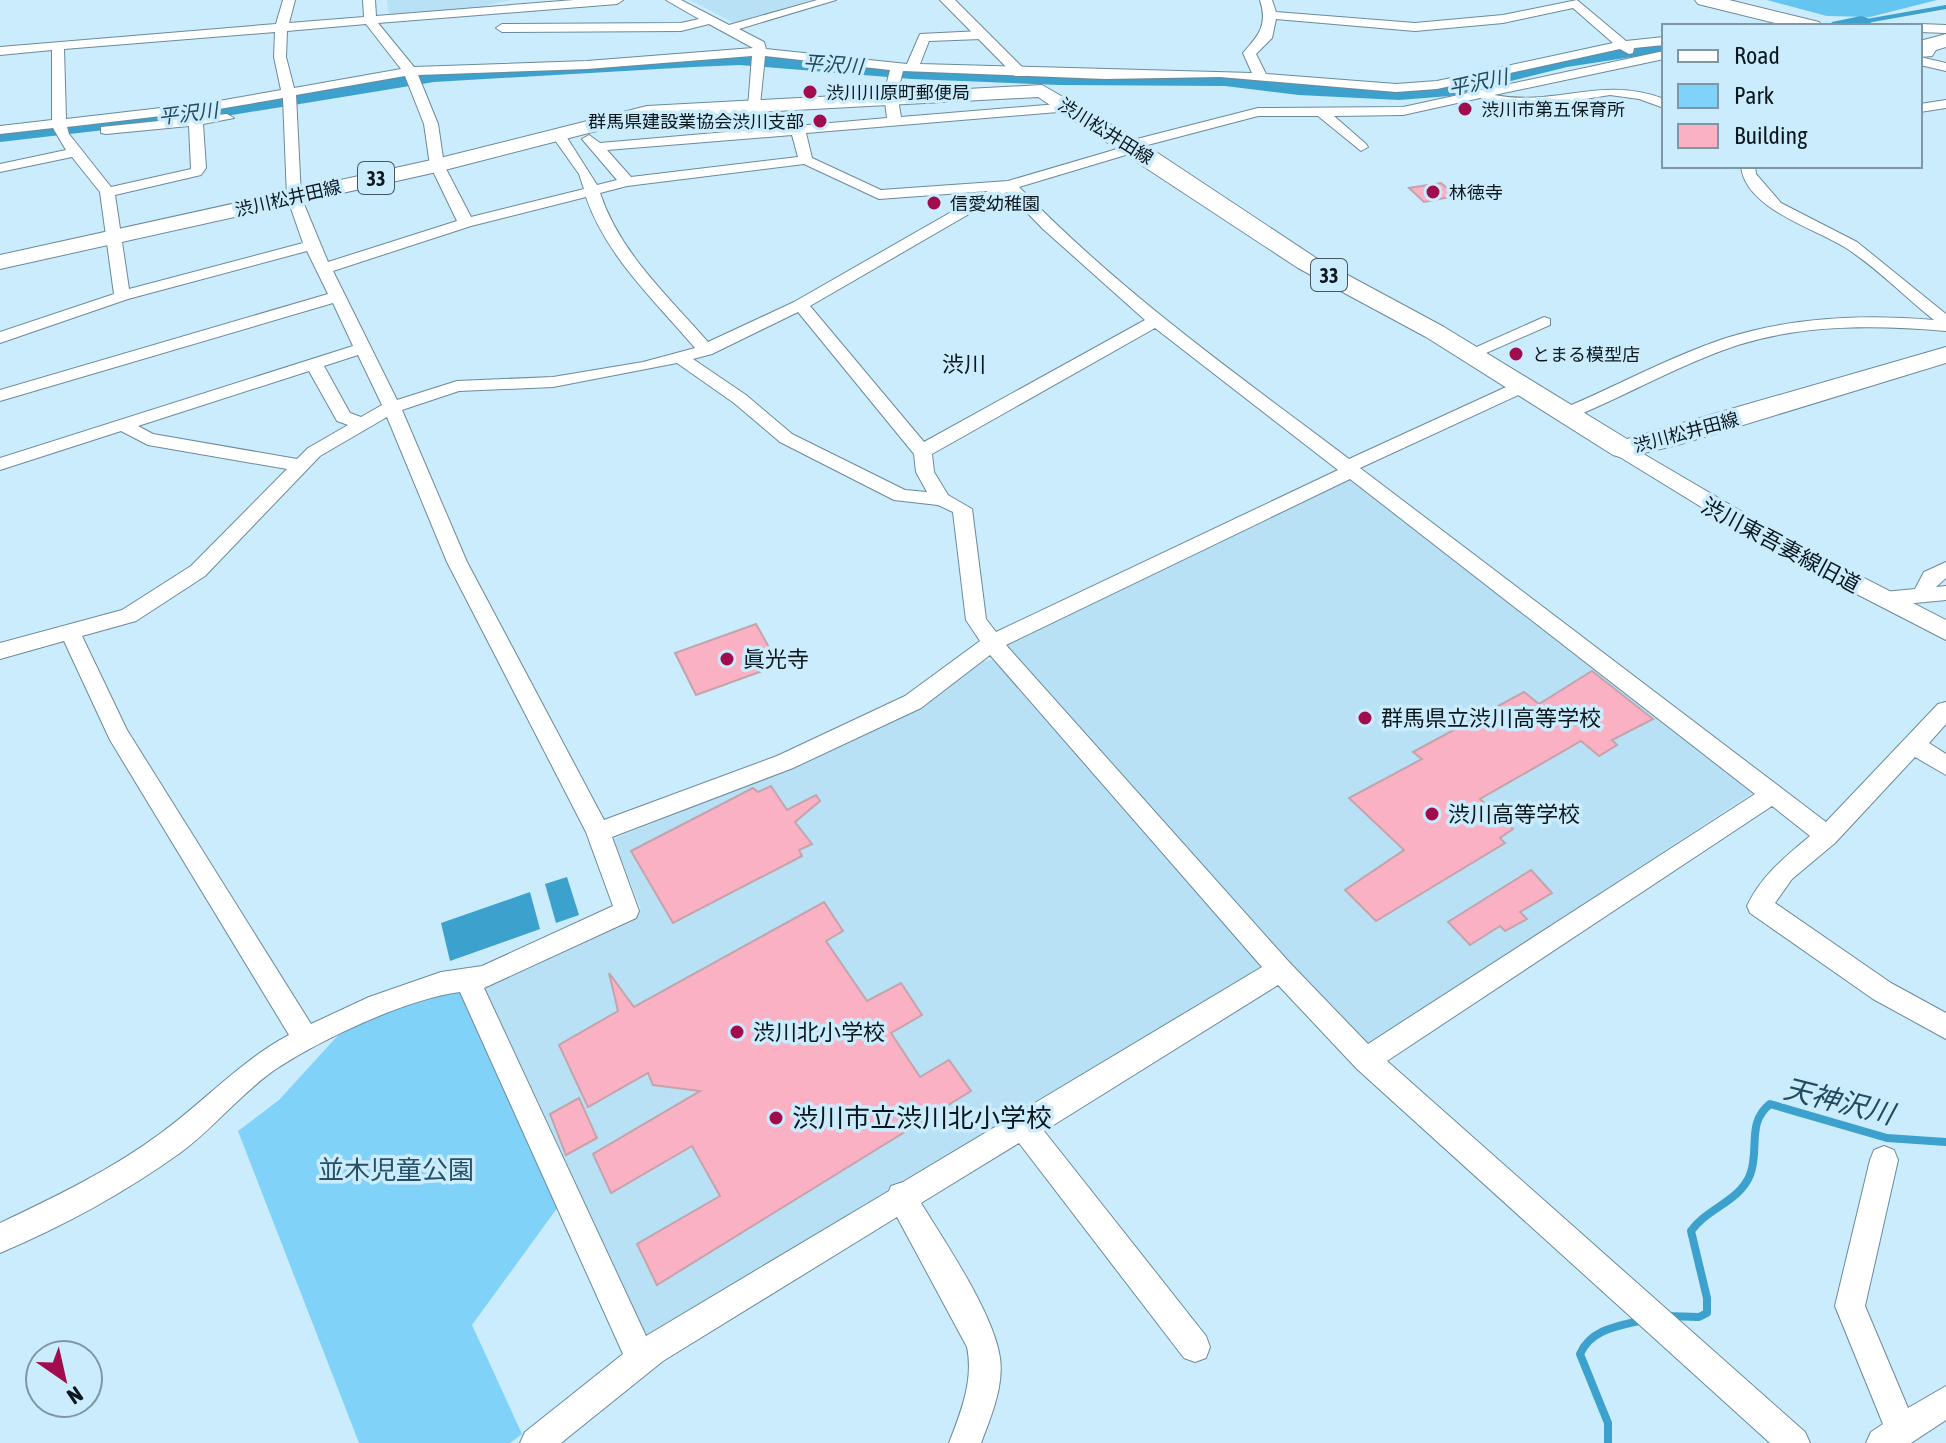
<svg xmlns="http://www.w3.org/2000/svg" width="1946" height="1443" viewBox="0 0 1946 1443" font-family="'Asap Condensed','Noto Sans JP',sans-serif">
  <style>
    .built { fill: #b8e1f6 }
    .green { fill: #80d2f9 }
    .forest { fill: #64c5f1 }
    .water { fill: #3ca1cc }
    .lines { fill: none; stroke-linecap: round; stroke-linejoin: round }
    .stream-far1 { stroke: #3ca1cc; stroke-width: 4 }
    .stream { stroke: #3ca1cc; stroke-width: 8 }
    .river { fill: #3ca1cc; fill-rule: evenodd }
    .building { fill: #fab1c3; stroke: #c5a3aa; stroke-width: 2 }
    .minor-casing { stroke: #6b8a99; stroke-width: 2 }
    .tertiary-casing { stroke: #6b8a99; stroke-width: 2 }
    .primary-casing { stroke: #6b8a99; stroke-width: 2 }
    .trunk-casing { stroke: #6b8a99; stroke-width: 2 }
    .minor { fill: #fff; fill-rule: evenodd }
    .tertiary { fill: #fff; fill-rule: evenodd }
    .primary { fill: #fff; fill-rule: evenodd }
    .trunk { fill: #fff; fill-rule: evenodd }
    .poi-dot { fill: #a10c4f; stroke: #cbecfd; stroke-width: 3 }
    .labels { text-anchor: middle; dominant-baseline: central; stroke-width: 7; stroke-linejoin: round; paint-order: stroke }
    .far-poi-label { font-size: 18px; fill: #0c181e; stroke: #cbecfd; text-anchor: start }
    .far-street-label { font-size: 18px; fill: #0c181e; stroke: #cbecfd }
    .far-water-label { font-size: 20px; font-style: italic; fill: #214b5e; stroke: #cbecfd }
    .shield { fill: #cbecfd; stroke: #455861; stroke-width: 2 }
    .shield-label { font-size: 20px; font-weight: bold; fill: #0c181e }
    .far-quarter-label { font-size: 22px; fill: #0c181e; stroke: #cbecfd }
    .street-label { font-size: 22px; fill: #0c181e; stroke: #cbecfd }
    .poi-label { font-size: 22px; fill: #0c181e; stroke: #cbecfd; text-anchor: start }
    .near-poi-label { font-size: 26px; fill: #0c181e; stroke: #cbecfd; text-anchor: start }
    .near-park-label { font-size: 26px; fill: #265063; stroke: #cbecfd }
    .near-water-label { font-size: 28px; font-style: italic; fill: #214b5e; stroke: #cbecfd }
  </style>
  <rect width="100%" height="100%" fill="#cbecfd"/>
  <g class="built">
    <polygon points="387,0 510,0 476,8 389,15"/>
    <polygon points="690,0 811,0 734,23"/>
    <polygon points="1354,476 1754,792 1364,1047 1005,645"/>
    <polygon points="994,660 1264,962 1261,970 643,1343 477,987 615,926 641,909 613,839 799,765 913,709 983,661"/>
  </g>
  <polygon class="green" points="464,992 558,1207 472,1325 522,1434 510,1443 359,1443 238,1131 279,1100 342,1031 432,996"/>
  <polygon class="forest" points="1767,0 1937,0 1870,17 1827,16"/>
  <g class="water">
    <polygon points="567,877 579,915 556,923 545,884"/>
    <polygon points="530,892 540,929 450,961 441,923"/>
  </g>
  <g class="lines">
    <polyline class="stream-far1" points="1861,22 1946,7"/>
    <g class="stream">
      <path d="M 1666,1316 L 1699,1317 L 1707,1313 L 1707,1298 L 1691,1231 C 1707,1208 1739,1202 1750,1175 C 1760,1150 1746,1123 1770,1104 L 1887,1138 L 1946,1142"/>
      <path d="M 1608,1443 L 1608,1423 L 1580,1354 C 1591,1329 1618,1326 1643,1320"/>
    </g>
    <g class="river">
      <polygon points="1861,16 1868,18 1871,22 1868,26 1829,26 1832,22"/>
      <polygon points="1664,40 1664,52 1567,67 1450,96 1399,100 1299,95 1225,86 1060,85 912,79 740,65 693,67 434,82 226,116 0,142 0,128 226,102 434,70 693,55 740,53 912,67 1060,73 1225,74 1299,83 1399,88 1450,84 1567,55"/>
    </g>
  </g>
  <g class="building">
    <polygon points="1441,183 1456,196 1424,202 1409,188"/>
    <polygon points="756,624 779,665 696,695 675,653"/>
    <polygon points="1592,671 1653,719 1612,740 1617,745 1599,756 1581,741 1480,799 1513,829 1500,838 1505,843 1376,921 1345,890 1404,850 1349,798 1422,759 1413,752 1524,692 1539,704"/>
    <polygon points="771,786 787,810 816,795 820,801 795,822 812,844 799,850 802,856 673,923 631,851 753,788 758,792"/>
    <polygon points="1531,870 1552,893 1520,912 1527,919 1505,931 1500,926 1470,945 1448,922"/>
    <polygon points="824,902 843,931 826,941 867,1001 901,983 922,1015 891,1033 920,1077 949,1060 971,1091 657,1285 637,1244 720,1196 692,1146 611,1193 593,1154 700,1091 653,1085 648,1073 588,1107 559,1045 618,1011 609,973 634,1007"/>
    <polygon points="579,1098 597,1138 566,1155 550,1114"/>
  </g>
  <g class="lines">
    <g class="minor-casing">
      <g id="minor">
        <path d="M 283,0 L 295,0 L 289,23 L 364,17 L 363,0 L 375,0 L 376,16 L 574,0 L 623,0 L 617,4 L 378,23 L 414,67 L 587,61 L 753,48 L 709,24 L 681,31 L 502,32 L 496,28 L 502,24 L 681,23 L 699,19 L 666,0 L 681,0 L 729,25 L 817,0 L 836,0 L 739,29 L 764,42 L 766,49 L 907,64 L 920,34 L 981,31 L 987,35 L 981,39 L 929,41 L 920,64 L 1252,73 L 1243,53 C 1259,35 1268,25 1260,0 L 1272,0 L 1276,12 L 1415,23 L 1503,15 L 1577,0 L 1626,41 L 1664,37 L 1664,45 L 1634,48 L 1633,53 L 1629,54 L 1620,49 L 1437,89 L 1396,92 L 1220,77 L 1105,79 L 903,71 L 897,94 L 901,117 L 1070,103 L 1077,107 L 1070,111 L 806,133 L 812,158 L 881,190 L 1008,181 L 1124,147 L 1125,142 L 1258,108 L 1403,107 L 1664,51 L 1664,59 L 1494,95 C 1557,107 1601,75 1664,99 L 1664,108 L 1639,99 L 1610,95 L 1529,108 L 1480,98 L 1403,115 L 1334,116 L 1366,144 L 1368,147 L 1361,151 L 1318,116 L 1258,116 L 1140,147 L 1139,151 L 1019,187 C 1118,290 1235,373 1349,459 L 1517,382 L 1529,382 L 1529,390 L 1360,468 L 1826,822 L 1938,704 L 1946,702 L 1946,724 L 1929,743 L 1946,754 L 1946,775 L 1915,757 L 1835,843 L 1792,879 L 1775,903 L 1891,983 L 1946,1013 L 1946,1039 L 1873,999 L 1750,913 L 1747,906 C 1761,876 1785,857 1810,836 L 1772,806 L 1387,1061 L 1805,1432 L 1810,1443 L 1770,1443 L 1357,1069 L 1278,985 L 1044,1131 L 1206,1336 L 1210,1347 L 1206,1358 L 1195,1362 L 1184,1358 L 1019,1143 L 921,1203 C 945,1242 994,1314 1000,1358 C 1004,1386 991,1417 981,1443 L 949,1443 C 961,1412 974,1380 967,1347 L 897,1217 L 663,1361 L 561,1443 L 520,1443 L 525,1432 L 623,1354 L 460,992 C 406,999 322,1039 276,1069 C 241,1093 214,1128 180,1153 C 124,1193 64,1226 0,1253 L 0,1223 C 57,1196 111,1170 161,1133 C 205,1101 240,1061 289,1035 L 110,740 L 64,641 L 0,659 L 0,643 L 122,610 L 191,566 L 287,469 L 148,445 L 121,431 L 0,470 L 0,458 L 353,346 L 333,303 L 0,401 L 0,390 L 328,294 L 307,251 L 128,299 L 0,343 L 0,332 L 114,294 L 100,192 L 72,157 L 0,172 L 0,164 L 66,150 L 53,128 L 0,134 L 0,126 L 52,120 L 52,50 L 0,55 L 0,47 L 276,24 ZM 1573,8 L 1613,43 L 1437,81 L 1396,84 L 1266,74 L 1256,54 L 1272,38 L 1276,19 L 1415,31 L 1503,23 ZM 366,24 L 401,69 L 294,88 L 286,57 L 287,31 ZM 275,32 L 274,57 L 281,90 L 213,102 L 66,119 L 64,49 ZM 752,56 L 748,108 L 760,105 L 765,56 L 890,70 L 884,94 L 887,118 L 600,143 L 589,135 L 582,139 L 617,180 L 597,185 L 564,133 L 559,132 L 552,136 L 579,174 L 584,189 L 471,217 L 444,165 L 438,124 L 418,75 L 587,69 ZM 405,76 L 424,124 L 430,165 L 457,221 L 328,262 L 301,197 L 296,95 ZM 283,98 L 287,197 L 303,243 L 129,289 L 115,195 L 201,175 L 206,168 L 203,124 L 234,118 L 227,114 L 101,127 L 101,133 L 106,134 L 189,126 L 191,169 L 111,187 L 69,134 L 67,127 L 213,110 ZM 792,135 L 798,157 L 631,177 L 607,150 ZM 804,164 L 879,199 L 988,191 L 794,302 L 708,342 C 668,296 620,253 600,193 L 627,186 ZM 1007,192 L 1043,229 L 1145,320 L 924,442 L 810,306 ZM 586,197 C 606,256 655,301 695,348 L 643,362 L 553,377 L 457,381 L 397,400 L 333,271 L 471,226 ZM 798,312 L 914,454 L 916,472 L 927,492 L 905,490 L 792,434 L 746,395 L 693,359 L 712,354 ZM 1155,328 L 1338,470 L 996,632 L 986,619 L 972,509 L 948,495 L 934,472 L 932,454 ZM 358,355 L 382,405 L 361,417 L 350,413 L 324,366 ZM 677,363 L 734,403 L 780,442 L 894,500 L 938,505 L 953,512 L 966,620 L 980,641 L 905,696 L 777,756 L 604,820 L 467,562 L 402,410 L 459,391 L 553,387 ZM 309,371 L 337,421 L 348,425 L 308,448 L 297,459 L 153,434 L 138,426 ZM 387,417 L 447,562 L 586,832 L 613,906 L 482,966 L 441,972 L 369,997 L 311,1024 L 127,730 L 82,636 L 136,621 L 205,576 L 320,456 ZM 1350,479 L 1755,794 L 1368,1044 L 1289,962 L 1006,645 ZM 990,655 L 1262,967 L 903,1182 L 891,1186 L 889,1191 L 646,1336 L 484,988 L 636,918 L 639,911 L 612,837 L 793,768 L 921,708 Z"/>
        <polygon points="1920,24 1946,25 1946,33 1920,32 1920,26 1915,26"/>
        <polygon points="1920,57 1946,63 1946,71 1920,65"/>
        <polygon points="1946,100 1946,108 1920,112 1920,104"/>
        <path d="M 1741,166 L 1755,166 L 1756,174 L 1781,203 L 1857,242 L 1946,314 L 1946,331 C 1877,325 1805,324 1738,345 C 1681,364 1629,394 1574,417 L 1562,417 L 1562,409 C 1617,386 1669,357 1726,338 C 1793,317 1864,314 1934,320 C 1905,297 1877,268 1846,248 C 1815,228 1745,209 1741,166 Z"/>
        <polygon points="1544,317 1550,319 1550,325 1477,357 1471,358 1463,353"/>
        <polygon points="1946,562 1946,578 1936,587 1946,586 1946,600 1884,606 1874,599 1884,592 1915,589 1924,572"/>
        <polygon points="1884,1146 1894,1150 1898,1160 1865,1306 1908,1408 1946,1386 1946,1420 1911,1443 1866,1443 1871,1432 1883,1424 1835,1306 1870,1160 1874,1150"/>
      </g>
    </g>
    <g class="tertiary-casing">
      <g id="tertiary">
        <polygon points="940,0 955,0 1025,70 1025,76 1015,76"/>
        <polygon points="1623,442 1790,540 1946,620 1946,640 1773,551 1615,454 1612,449"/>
      </g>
    </g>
    <g class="primary-casing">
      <polygon id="primary" points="1042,85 1138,140 1316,258 1444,327 1627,439 1946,347 1946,363 1681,444 1623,458 1613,455 1426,337 1298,268 1038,97 647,118 437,172 0,269 0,255 436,159 647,106"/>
    </g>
    <g class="trunk-casing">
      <g id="trunk">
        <polygon points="1695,0 1729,0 1819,22 1822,26 1787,26 1698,4"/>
        <polygon points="1946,34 1946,47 1936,50 1932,56 1920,57 1920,41"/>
      </g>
    </g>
    <use href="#minor" class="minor"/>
    <use href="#tertiary" class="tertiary"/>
    <use href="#primary" class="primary"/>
    <use href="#trunk" class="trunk"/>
  </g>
  <g class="poi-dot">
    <circle cx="810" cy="92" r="8"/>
    <circle cx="1465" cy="109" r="8"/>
    <circle cx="820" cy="121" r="8"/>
    <circle cx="1433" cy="192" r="8"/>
    <circle cx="934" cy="203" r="8"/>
    <circle cx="1516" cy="354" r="8"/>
    <circle cx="727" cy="659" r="8"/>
    <circle cx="1365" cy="718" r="8"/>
    <circle cx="1432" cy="814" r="8"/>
    <circle cx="737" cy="1032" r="8"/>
    <circle cx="776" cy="1118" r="8"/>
  </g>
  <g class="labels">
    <g class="far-poi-label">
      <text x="826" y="92">渋川川原町郵便局</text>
      <text x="1481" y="109">渋川市第五保育所</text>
      <text x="804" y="121" text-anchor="end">群馬県建設業協会渋川支部</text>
      <text x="1449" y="192">林徳寺</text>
      <text x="950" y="203">信愛幼稚園</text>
      <text x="1532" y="354">とまる模型店</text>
    </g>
    <g class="far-street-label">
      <text transform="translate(1106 131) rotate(32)">渋川松井田線</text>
      <text transform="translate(288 198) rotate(-13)">渋川松井田線</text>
      <text transform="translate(1686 432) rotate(-15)">渋川松井田線</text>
    </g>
    <g class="far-water-label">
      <text transform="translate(833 64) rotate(4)">平沢川</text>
      <text transform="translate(1478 82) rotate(-12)">平沢川</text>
      <text transform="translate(188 113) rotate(-7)">平沢川</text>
    </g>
    <g class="shield">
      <rect x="358" y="162" width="36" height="32" rx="6"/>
      <rect x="1311" y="259" width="36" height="32" rx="6"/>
    </g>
    <g class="shield-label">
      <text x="376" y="178">33</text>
      <text x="1329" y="275">33</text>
    </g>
    <g class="far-quarter-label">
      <text x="964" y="364">渋川</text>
    </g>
    <g class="street-label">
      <text transform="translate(1781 545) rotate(28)">渋川東吾妻線旧道</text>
    </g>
    <g class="poi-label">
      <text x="743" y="659">眞光寺</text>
      <text x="1381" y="718">群馬県立渋川高等学校</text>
      <text x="1448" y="814">渋川高等学校</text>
      <text x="753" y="1032">渋川北小学校</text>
    </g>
    <g class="near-poi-label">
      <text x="792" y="1118">渋川市立渋川北小学校</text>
    </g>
    <g class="near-park-label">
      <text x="396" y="1170">並木児童公園</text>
    </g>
    <g class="near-water-label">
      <text transform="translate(1839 1101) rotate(14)">天神沢川</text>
    </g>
  </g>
  <rect x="1662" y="24" width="260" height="144" fill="#cbecfd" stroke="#7f97a4" stroke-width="2"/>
  <rect x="1678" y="50" width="40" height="12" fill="#ffffff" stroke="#7f97a4" stroke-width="2"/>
  <text x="1734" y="64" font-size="24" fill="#0c181e">Road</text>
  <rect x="1678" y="84" width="40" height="24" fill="#80d2f9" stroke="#7f97a4" stroke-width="2"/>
  <text x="1734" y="104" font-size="24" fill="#0c181e">Park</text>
  <rect x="1678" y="124" width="40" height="24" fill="#fab1c3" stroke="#7f97a4" stroke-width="2"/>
  <text x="1734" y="144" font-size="24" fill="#0c181e">Building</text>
  <g transform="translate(64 1379) rotate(146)"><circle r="38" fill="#cbecfd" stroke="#7f97a4" stroke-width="2"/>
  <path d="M0-6L14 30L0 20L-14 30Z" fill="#a10c4f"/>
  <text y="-12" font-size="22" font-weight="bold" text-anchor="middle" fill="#0c181e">N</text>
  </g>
</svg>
